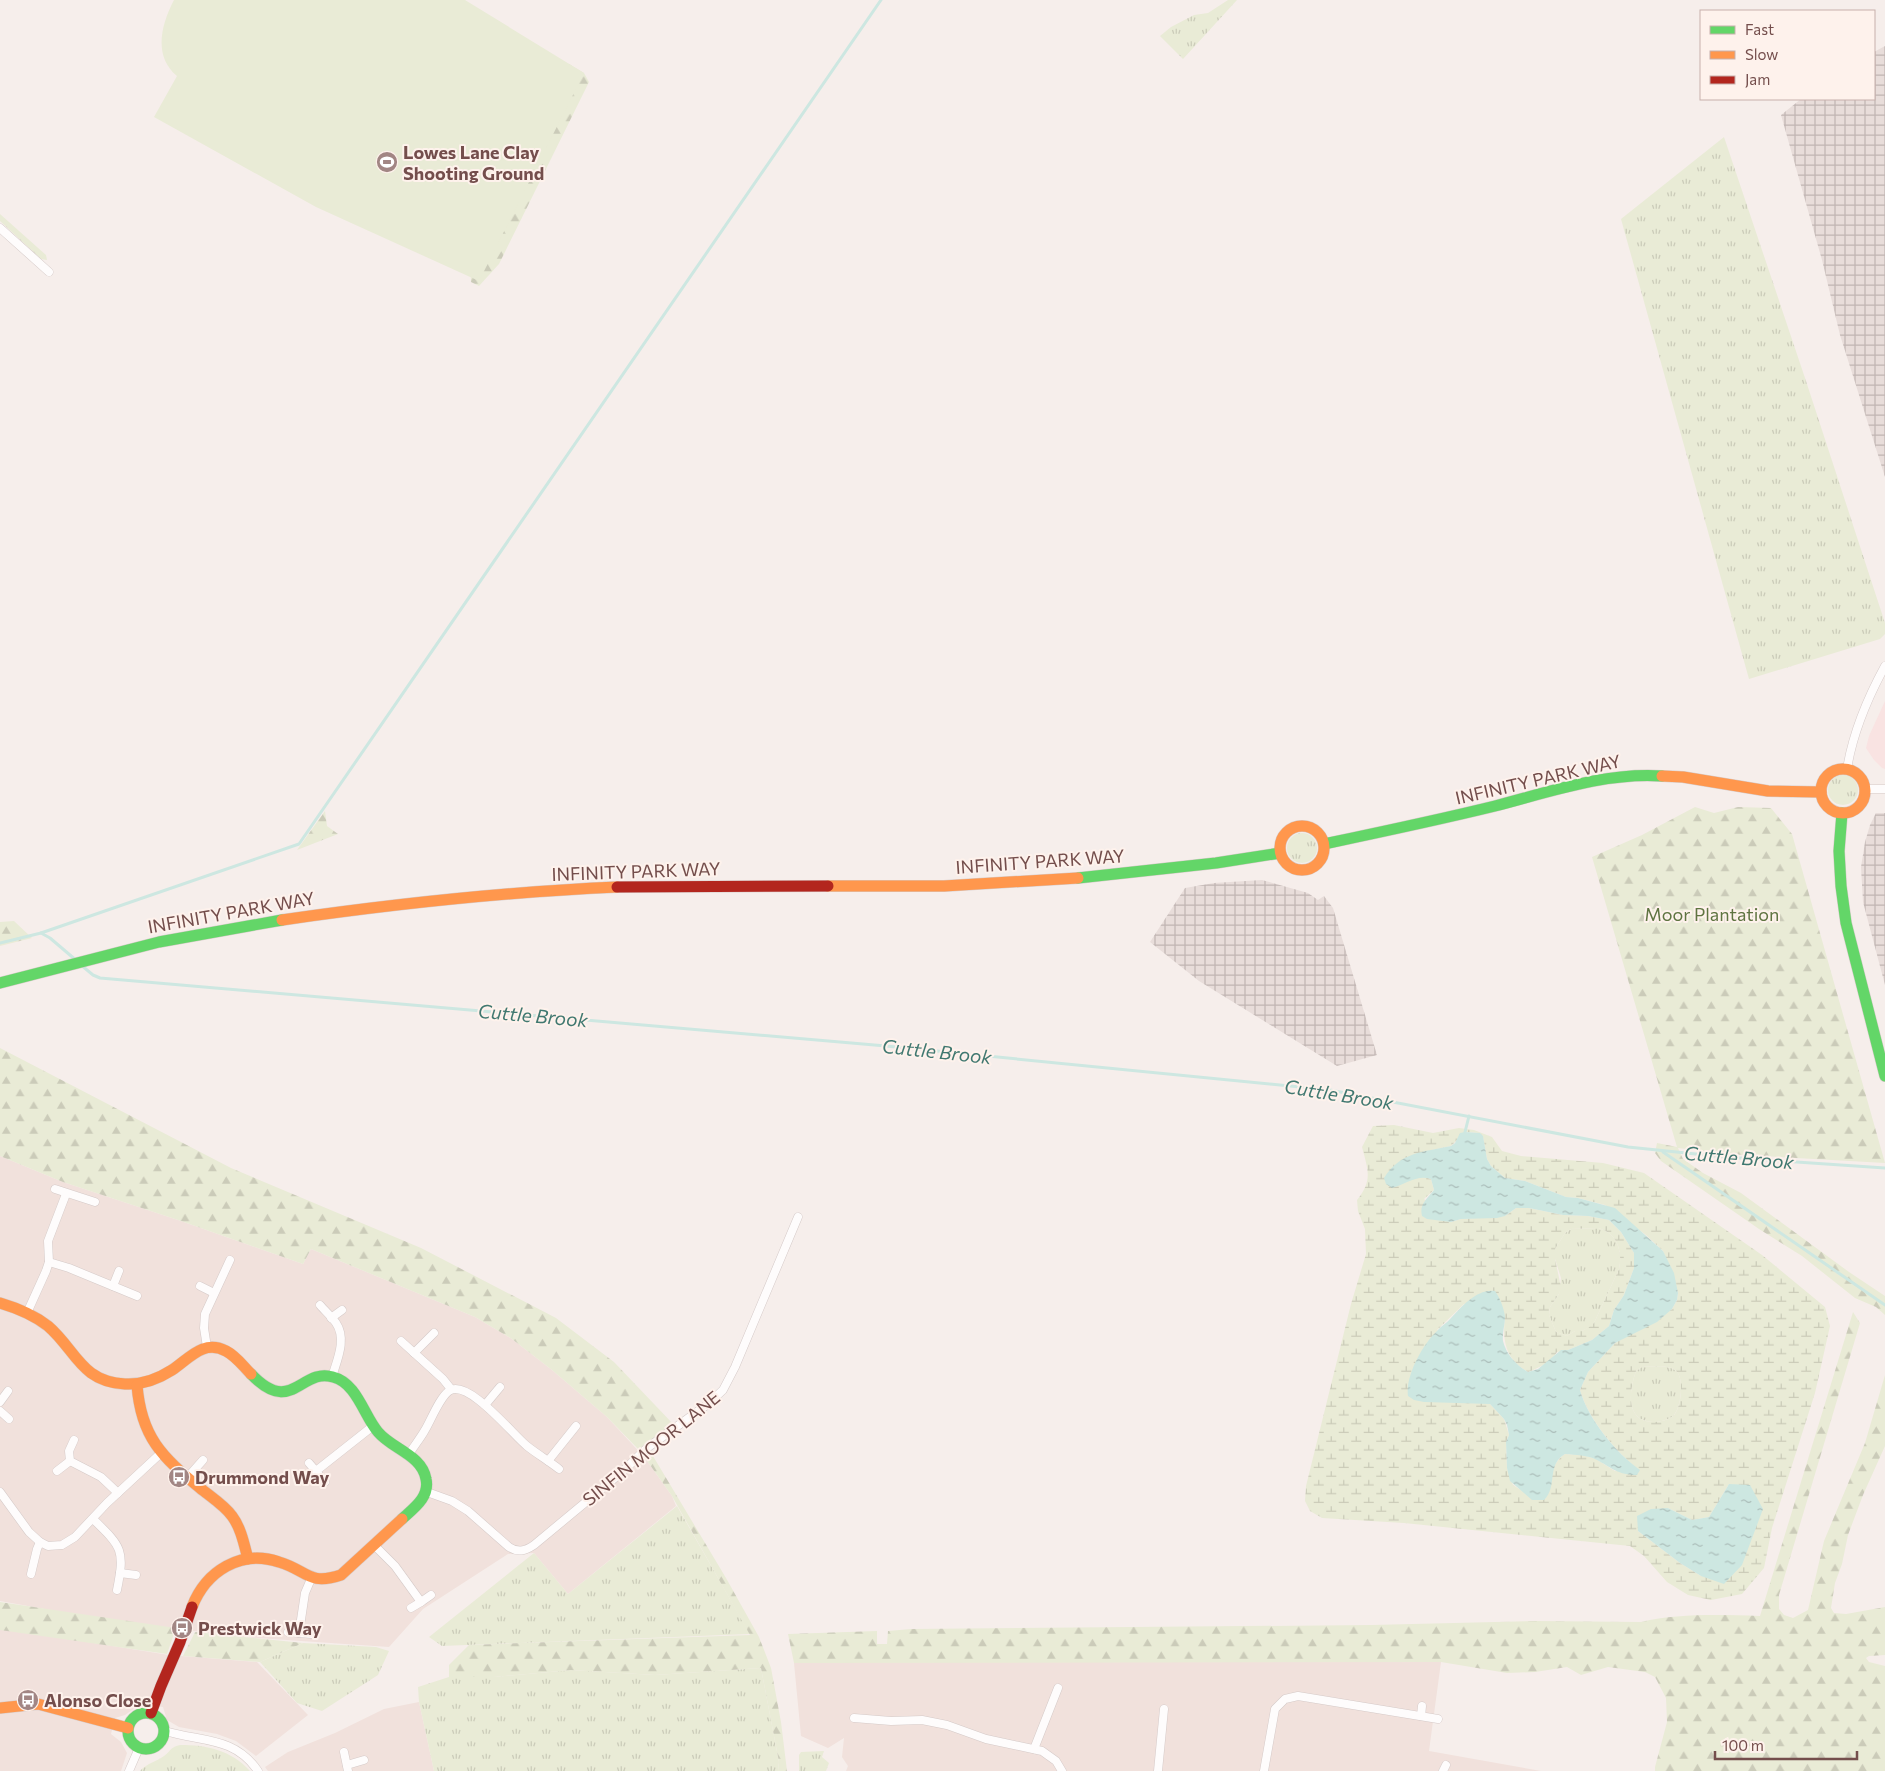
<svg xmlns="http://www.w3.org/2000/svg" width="1885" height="1771" viewBox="0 0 1885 1771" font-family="Commissioner,sans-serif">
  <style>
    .residential { fill: #f1e1dc }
    .commercial { fill: #f9e3e2 }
    .industrial { fill: url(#industrial-grid) }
    .grass { fill: url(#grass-tufts) }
    .forest { fill: url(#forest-firs) }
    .wetland { fill: url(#wetland-marsh); fill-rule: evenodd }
    .pitch { fill: #e9ebd6 }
    .water { fill: url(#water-ripples) }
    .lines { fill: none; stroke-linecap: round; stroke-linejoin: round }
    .stream { stroke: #cde7e1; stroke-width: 3 }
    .street-casing { stroke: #d5cac8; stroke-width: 9 }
    .fast-casing { stroke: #d7cbc9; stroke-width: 12 }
    .slow-casing { stroke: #d7cbc9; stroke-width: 12 }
    .jam-casing { stroke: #d7cbc9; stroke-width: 12 }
    .street { stroke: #fefcfc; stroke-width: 8 }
    .fast { stroke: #63d668; stroke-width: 11 }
    .slow { stroke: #ff974d; stroke-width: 11 }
    .jam { stroke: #b3261e; stroke-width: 11 }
    .labels { text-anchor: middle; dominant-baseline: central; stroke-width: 4; stroke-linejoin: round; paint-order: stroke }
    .poi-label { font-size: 18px; font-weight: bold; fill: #744e4c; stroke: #fef2ec; text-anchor: start }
    .street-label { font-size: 18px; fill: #744e4c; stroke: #fef2ec }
    .park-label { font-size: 18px; fill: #5f7441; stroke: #fef2ec }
    .water-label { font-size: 19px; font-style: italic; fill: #407870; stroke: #fef2ec }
  </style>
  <defs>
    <pattern id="industrial-grid" width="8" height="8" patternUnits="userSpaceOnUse" patternTransform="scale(1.25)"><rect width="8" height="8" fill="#e8ddda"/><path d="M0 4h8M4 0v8" fill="none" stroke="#c1b5b3"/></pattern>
    <pattern id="grass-tufts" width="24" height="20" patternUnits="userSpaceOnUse" patternTransform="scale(1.25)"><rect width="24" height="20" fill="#e9ebd6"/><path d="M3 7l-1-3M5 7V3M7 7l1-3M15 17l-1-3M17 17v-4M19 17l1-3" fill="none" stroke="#cbcbb9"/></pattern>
    <pattern id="forest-firs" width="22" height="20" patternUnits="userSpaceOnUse" patternTransform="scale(1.25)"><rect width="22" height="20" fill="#e9ebd6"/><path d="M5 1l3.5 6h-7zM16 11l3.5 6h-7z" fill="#cbcbb9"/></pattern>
    <pattern id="wetland-marsh" width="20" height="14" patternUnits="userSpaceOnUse" patternTransform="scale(1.25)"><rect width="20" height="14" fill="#e9ebd6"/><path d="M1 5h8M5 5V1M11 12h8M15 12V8" fill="none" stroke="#cbcbb9"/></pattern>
    <pattern id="water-ripples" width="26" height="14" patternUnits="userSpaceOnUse" patternTransform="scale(1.25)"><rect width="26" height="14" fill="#cde7e1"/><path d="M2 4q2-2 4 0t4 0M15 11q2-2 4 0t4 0" fill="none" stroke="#abbdb9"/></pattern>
  </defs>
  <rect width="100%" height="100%" fill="#f6eeeb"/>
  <g class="residential">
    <polygon points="0,1156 63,1182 181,1221 303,1264 311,1249 475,1317 512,1339 552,1370 607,1417 645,1458 672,1496 676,1506 568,1594 534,1553 508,1554 423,1609 389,1647 230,1636 78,1615 0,1601"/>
    <polygon points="0,1628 169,1655 257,1662 308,1715 256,1756 236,1741 217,1734 179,1727 167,1720 163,1707 141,1704 125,1715 115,1718 111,1734 121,1742 127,1753 121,1771 0,1771"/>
    <polygon points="1256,1654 1441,1662 1429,1751 1541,1771 846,1771 848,1766 842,1757 844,1738 828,1748 801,1736 794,1663"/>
    <polygon points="419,1702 434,1771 268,1771 265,1767 288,1752 335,1733 384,1709"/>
  </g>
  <polygon class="commercial" points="1885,701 1885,769 1882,768 1874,760 1866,748 1869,736"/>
  <g class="industrial">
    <polygon points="1885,46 1885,477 1840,335 1822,260 1781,115 1801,99 1874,99 1874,52"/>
    <polygon points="1876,813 1885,813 1885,985 1863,902 1861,867 1865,842 1870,825"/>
    <polygon points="1262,880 1308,893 1318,900 1324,896 1333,908 1377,1055 1337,1066 1199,981 1150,942 1185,888 1214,883"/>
  </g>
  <g class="grass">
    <polygon points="1228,0 1237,0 1183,59 1160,36 1171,27 1194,15 1208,13"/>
    <polygon points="1724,137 1805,378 1885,623 1885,634 1880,639 1749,679 1621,219"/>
    <circle cx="1843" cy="790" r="15"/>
    <circle cx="1302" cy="848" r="15"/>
    <path d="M 1598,1228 C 1617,1233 1623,1251 1619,1269 L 1594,1323 L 1590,1327 L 1582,1331 L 1575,1331 L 1567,1336 L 1556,1332 L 1549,1315 L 1550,1307 L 1559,1294 L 1561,1278 L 1555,1259 L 1555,1249 L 1565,1233 L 1571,1229 Z"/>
    <path d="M 1642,1367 C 1651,1367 1668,1364 1676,1371 C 1685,1378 1681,1411 1672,1417 C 1667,1420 1659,1422 1653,1422 C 1625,1421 1629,1391 1636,1371 Z"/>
    <polygon points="677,1506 750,1634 442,1646 429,1637 534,1553 568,1594"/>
    <polygon points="303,1643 376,1647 389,1651 378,1675 322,1711 297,1703 260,1662"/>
    <polygon points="761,1668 779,1762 778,1771 434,1771 419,1702 418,1687 449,1677 494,1677 571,1670 655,1675"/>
    <path d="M 180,1745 C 207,1745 231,1750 250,1771 L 140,1771 C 147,1763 156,1762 164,1756 C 172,1750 169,1748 180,1745 Z"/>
    <polygon points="824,1751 822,1757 829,1763 826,1771 799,1771 799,1755 801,1752"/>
  </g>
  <g class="forest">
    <polygon points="569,64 584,73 589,82 499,264 479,286 471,282 470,253"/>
    <polygon points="0,214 46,255 47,260 41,259 0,221"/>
    <polygon points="1695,807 1714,813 1738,807 1771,808 1792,834 1885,1163 1727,1154 1678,1148 1683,1159 1703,1173 1741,1193 1849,1272 1885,1296 1885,1315 1876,1307 1855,1298 1802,1256 1759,1229 1661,1161 1655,1153 1657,1143 1677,1147 1592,857 1642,835"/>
    <polygon points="325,811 327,826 338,834 297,850"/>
    <polygon points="14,921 32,938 0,946 0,922"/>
    <polygon points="0,1048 231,1168 421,1248 556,1318 614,1362 675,1426 639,1450 607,1417 552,1370 512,1339 475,1317 311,1249 303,1264 181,1221 63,1182 0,1156"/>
    <path d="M 1853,1312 L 1860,1323 L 1779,1595 L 1779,1609 L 1784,1615 L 1793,1618 L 1808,1610 L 1824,1541 L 1865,1443 L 1885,1375 L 1885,1446 L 1863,1495 L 1848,1535 L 1842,1564 L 1835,1583 L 1831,1608 L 1834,1613 L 1846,1614 L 1885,1607 L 1885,1655 L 1869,1656 L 1866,1658 L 1869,1662 L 1885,1666 L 1885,1771 L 1655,1771 L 1655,1767 L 1667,1722 L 1666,1698 L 1655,1677 L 1645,1672 L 1608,1667 L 1581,1675 L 1567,1667 L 1535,1672 L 1507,1673 L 1441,1662 L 794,1663 L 788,1634 L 877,1631 L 877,1644 L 887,1644 L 888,1631 L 911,1629 L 1371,1625 L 1537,1621 L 1641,1622 C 1679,1613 1721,1615 1760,1616 Z"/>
    <polygon points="650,1451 726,1578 759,1637 771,1668 781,1722 787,1771 778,1771 779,1762 761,1668 655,1675 571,1670 494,1677 449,1677 449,1665 469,1645 750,1635 672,1496 645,1458"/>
    <polygon points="0,1602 176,1628 167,1654 0,1630"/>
    <polygon points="195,1632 303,1643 260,1662 183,1656"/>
  </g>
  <path class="wetland" d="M 1394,1125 L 1433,1133 L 1459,1128 L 1474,1130 L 1492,1137 L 1502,1151 L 1521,1156 L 1603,1163 L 1644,1173 L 1762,1255 L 1825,1307 L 1830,1326 L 1815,1393 L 1772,1528 L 1764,1568 L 1742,1594 L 1711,1600 L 1688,1595 L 1667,1582 L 1644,1556 L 1630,1546 L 1404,1523 L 1322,1518 L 1310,1511 L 1305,1501 L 1306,1486 L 1351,1304 L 1366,1254 L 1365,1229 L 1358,1211 L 1357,1200 C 1373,1180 1368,1170 1362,1147 L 1373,1126 ZM 1465,1132 L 1480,1133 L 1483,1137 L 1487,1159 L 1491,1166 L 1505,1178 L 1525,1181 L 1566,1197 L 1578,1198 L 1605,1205 L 1646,1235 L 1663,1251 L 1678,1293 L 1677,1300 L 1672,1309 L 1615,1343 L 1588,1372 L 1580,1390 C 1588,1419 1616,1452 1639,1470 L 1615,1471 L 1596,1459 L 1583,1455 L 1565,1454 C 1557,1459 1550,1470 1552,1480 L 1529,1495 L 1513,1485 L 1507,1468 L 1506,1442 L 1509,1435 L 1504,1419 L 1490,1404 L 1437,1330 L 1464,1304 L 1505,1318 C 1502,1341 1506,1360 1528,1372 C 1539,1368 1551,1362 1557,1352 L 1568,1350 L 1592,1340 L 1609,1326 L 1614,1310 L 1624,1295 L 1634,1268 L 1634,1253 L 1621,1232 L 1609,1220 L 1588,1216 L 1563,1215 L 1529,1208 L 1516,1208 L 1505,1216 L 1461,1219 L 1451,1222 L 1424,1199 L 1434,1190 L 1431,1179 L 1425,1177 L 1418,1177 L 1432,1150 L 1451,1146 ZM 1598,1228 C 1617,1233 1623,1251 1619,1269 L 1594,1323 L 1589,1327 L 1582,1331 L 1575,1331 L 1567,1336 L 1556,1332 L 1549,1315 L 1550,1307 L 1559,1294 L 1561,1287 L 1555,1259 L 1555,1249 L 1565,1233 L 1571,1229 ZM 1642,1367 C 1651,1367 1668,1364 1676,1371 C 1685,1378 1681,1411 1672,1417 C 1667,1420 1659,1422 1653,1422 C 1625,1421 1629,1391 1636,1371 ZM 1729,1484 L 1701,1576 L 1680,1563 L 1638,1531 L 1668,1508 L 1692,1520 L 1709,1517 Z"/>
  <path class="pitch" d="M 174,0 L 465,0 L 584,73 L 479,281 L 316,207 L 154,117 L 177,76 C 153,56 161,25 174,0 Z"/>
  <g class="water">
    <path d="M 1465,1132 L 1480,1133 L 1483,1136 L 1487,1159 L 1491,1166 L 1505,1178 L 1525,1181 L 1566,1197 L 1578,1198 L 1615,1208 L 1663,1251 L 1674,1273 L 1678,1293 L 1677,1300 L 1672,1309 L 1657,1322 L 1615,1343 L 1588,1372 L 1580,1390 C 1588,1419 1616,1453 1640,1470 L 1637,1475 C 1618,1475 1612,1468 1597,1460 C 1587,1455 1576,1455 1565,1454 C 1546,1465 1558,1487 1544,1500 L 1532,1500 L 1510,1481 L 1507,1468 L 1506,1442 L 1509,1435 L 1507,1425 L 1504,1419 L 1490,1404 L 1424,1402 L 1414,1400 L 1408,1396 C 1405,1376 1423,1344 1437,1331 C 1441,1326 1447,1323 1451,1318 C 1462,1306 1478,1288 1495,1291 C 1500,1298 1504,1308 1505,1317 C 1505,1325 1502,1333 1503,1341 C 1506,1354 1517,1366 1528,1372 L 1538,1369 L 1561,1350 L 1568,1350 L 1592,1340 L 1609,1326 L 1614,1310 L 1624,1295 L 1634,1268 L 1634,1253 L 1621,1232 L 1609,1220 L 1588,1216 L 1563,1215 L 1529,1208 L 1516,1208 L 1505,1216 L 1497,1218 L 1461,1219 L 1451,1222 L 1427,1219 L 1422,1216 C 1419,1204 1427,1199 1434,1190 L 1431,1179 C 1418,1174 1405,1184 1392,1188 L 1386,1184 L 1384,1178 C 1400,1152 1423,1152 1451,1146 L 1455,1143 L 1460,1133 Z"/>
    <polygon points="1729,1484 1750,1485 1763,1509 1742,1565 1724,1584 1701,1576 1680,1563 1638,1531 1637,1516 1651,1509 1668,1508 1692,1520 1709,1517"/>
  </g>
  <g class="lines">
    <g class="stream">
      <polyline points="41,933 299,844 881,0"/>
      <polyline points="0,943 41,933 50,938 77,961"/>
      <polyline points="81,965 93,975 100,978 886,1046 1330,1090 1628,1147 1725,1157 1885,1168"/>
      <polyline points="1465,1132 1469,1116"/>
      <polyline points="1663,1152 1885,1305"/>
    </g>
    <g class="street-casing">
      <g id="street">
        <polyline points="0,228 49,272"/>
        <path d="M 1847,769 C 1853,732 1867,699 1885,666"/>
        <polyline points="1865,789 1885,789"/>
        <polyline points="55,1189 95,1202"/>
        <polyline points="49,1262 69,1268 137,1296"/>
        <polyline points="113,1286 119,1271"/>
        <polyline points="200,1286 214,1293"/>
        <path d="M 320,1305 C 325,1311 332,1317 336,1323 C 347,1339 337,1360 332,1377"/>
        <polyline points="27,1313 46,1271 49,1262 48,1241 66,1194"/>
        <polyline points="331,1318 342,1310"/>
        <polyline points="401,1341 443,1379 451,1389"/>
        <polyline points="207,1347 204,1328 205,1314 230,1260"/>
        <polyline points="414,1353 434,1333"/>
        <polyline points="0,1402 8,1391"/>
        <polyline points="485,1405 500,1387"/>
        <polyline points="0,1411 9,1419"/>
        <polyline points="74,1440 69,1451 70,1461 101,1477 118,1493"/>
        <path d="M 408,1456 C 413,1447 420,1439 425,1430 C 431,1420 440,1397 449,1391 C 468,1378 513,1435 527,1446 C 537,1454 549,1461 559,1469"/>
        <polyline points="548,1461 576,1426"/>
        <polyline points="309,1463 325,1482"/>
        <polyline points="57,1471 70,1461"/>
        <polyline points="316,1471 373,1426"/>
        <polyline points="188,1477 203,1460"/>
        <polyline points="0,1492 29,1532 40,1542 48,1546 62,1545 75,1537 107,1503 161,1453"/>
        <path d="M 427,1492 L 452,1501 L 468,1511 L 509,1547 C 518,1553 525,1551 534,1545 L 622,1472 L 647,1448 L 708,1404 L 723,1390 L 735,1367 L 798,1217"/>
        <path d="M 93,1519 C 122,1547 125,1550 117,1590"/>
        <polyline points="375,1546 395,1566 421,1602 431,1595"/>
        <polyline points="120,1573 136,1575"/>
        <polyline points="31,1574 37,1549 40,1542"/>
        <polyline points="311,1579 305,1593 299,1633 312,1634"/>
        <polyline points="411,1608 421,1602"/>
        <polyline points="288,1632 299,1633"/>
        <polyline points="1421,1716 1422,1706"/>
        <polyline points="854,1718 891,1721 922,1720 947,1725 986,1739 1042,1751 1056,1761 1062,1771"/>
        <path d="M 165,1731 C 201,1742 234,1736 258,1771"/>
        <polyline points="1034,1749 1058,1688"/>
        <polyline points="344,1752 348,1771"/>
        <polyline points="347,1765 364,1760"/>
        <polyline points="129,1771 139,1748"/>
        <polyline points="1158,1771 1164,1709"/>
        <polyline points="1264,1771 1275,1709 1285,1699 1298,1696 1438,1719"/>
        <polyline points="1443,1771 1446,1765"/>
      </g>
    </g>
    <g class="fast-casing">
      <g id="fast">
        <polyline points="1842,813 1839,851 1841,886 1846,923 1885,1076"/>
        <path d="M 1324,844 C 1381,832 1438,820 1495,806 C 1549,792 1606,772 1662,776"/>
        <polyline points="1078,878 1216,863 1280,853"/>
        <polyline points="0,983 159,942 282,920"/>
        <path d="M 251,1374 C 292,1417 301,1367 333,1377 C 357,1383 364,1416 378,1432 C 392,1449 422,1455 426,1479 C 430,1497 414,1508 402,1519"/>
        <circle cx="146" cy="1731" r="18"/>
      </g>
    </g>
    <g class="slow-casing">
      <g id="slow">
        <circle cx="1843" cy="791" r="22"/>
        <polyline points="1662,776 1683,777 1768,791 1821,792"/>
        <circle cx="1302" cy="848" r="22"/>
        <polyline points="828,886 944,886 1078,878"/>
        <path d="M 282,920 C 393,904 504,892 617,887"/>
        <path d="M 0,1303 C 17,1308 34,1315 48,1326 C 76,1350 81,1382 125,1384 C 142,1385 158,1379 172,1370 C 189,1359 203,1339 226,1351 C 236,1356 243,1366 251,1374"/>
        <path d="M 137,1385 C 141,1437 162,1457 200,1488 C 211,1497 224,1505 232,1516 C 241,1528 244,1544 248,1559"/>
        <path d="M 192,1607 C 206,1571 241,1549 279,1562 C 307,1570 308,1586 341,1575 L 402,1519"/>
        <polyline points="0,1708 38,1704 128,1728"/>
      </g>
    </g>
    <g class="jam-casing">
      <g id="jam">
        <polyline points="617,887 828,886"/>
        <polyline points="151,1713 161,1686 180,1642 192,1607"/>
      </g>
    </g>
    <use href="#street" class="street"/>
    <use href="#fast" class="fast"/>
    <use href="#slow" class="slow"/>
    <use href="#jam" class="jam"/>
  </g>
  <defs>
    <g id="stadium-disc" transform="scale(1.125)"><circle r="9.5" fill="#a28684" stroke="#fef2ec"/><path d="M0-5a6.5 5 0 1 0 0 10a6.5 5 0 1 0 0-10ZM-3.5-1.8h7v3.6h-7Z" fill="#fff"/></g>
    <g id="bus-disc" transform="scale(1.125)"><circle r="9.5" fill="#a28684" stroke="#fef2ec"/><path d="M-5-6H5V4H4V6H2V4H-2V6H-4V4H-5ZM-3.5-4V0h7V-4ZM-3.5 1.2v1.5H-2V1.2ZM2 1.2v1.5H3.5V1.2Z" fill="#fff"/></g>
  </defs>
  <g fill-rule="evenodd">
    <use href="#stadium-disc" x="387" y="162"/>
    <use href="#bus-disc" x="179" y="1477"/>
    <use href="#bus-disc" x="182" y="1628"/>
    <use href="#bus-disc" x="28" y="1700"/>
  </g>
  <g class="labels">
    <g class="poi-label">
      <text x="403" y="152">Lowes Lane Clay<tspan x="403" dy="21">Shooting Ground</tspan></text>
      <text x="195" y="1477">Drummond Way</text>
      <text x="198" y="1628">Prestwick Way</text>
      <text x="44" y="1700">Alonso Close</text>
    </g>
    <g class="street-label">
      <text transform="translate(1538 779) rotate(-13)">INFINITY PARK WAY</text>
      <text transform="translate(1040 861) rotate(-4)">INFINITY PARK WAY</text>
      <text transform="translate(636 871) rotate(-2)">INFINITY PARK WAY</text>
      <text transform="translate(231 912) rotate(-10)">INFINITY PARK WAY</text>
      <text transform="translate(651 1448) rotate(-39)">SINFIN MOOR LANE</text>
    </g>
    <g class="park-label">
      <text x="1712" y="914">Moor Plantation</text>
    </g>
    <g class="water-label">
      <text transform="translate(533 1015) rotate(5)">Cuttle Brook</text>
      <text transform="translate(937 1051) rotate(6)">Cuttle Brook</text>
      <text transform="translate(1339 1094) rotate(9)">Cuttle Brook</text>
      <text transform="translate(1739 1157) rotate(5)">Cuttle Brook</text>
    </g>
  </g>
  <rect x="1700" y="10" width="175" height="90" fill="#fef2ec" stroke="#c7b0ac"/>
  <rect x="1710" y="26" width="25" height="8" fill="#63d668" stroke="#c7b0ac"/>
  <text x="1745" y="35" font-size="15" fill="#744e4c">Fast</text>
  <rect x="1710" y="51" width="25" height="8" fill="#ff974d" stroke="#c7b0ac"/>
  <text x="1745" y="60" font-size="15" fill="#744e4c">Slow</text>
  <rect x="1710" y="76" width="25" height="8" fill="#b3261e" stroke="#c7b0ac"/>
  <text x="1745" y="85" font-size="15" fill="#744e4c">Jam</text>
  <path d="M1715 1751v8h142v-8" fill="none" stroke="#744e4c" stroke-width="2.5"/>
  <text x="1722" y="1751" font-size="15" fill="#744e4c" stroke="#fef2ec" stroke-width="4" paint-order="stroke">100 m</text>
</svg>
